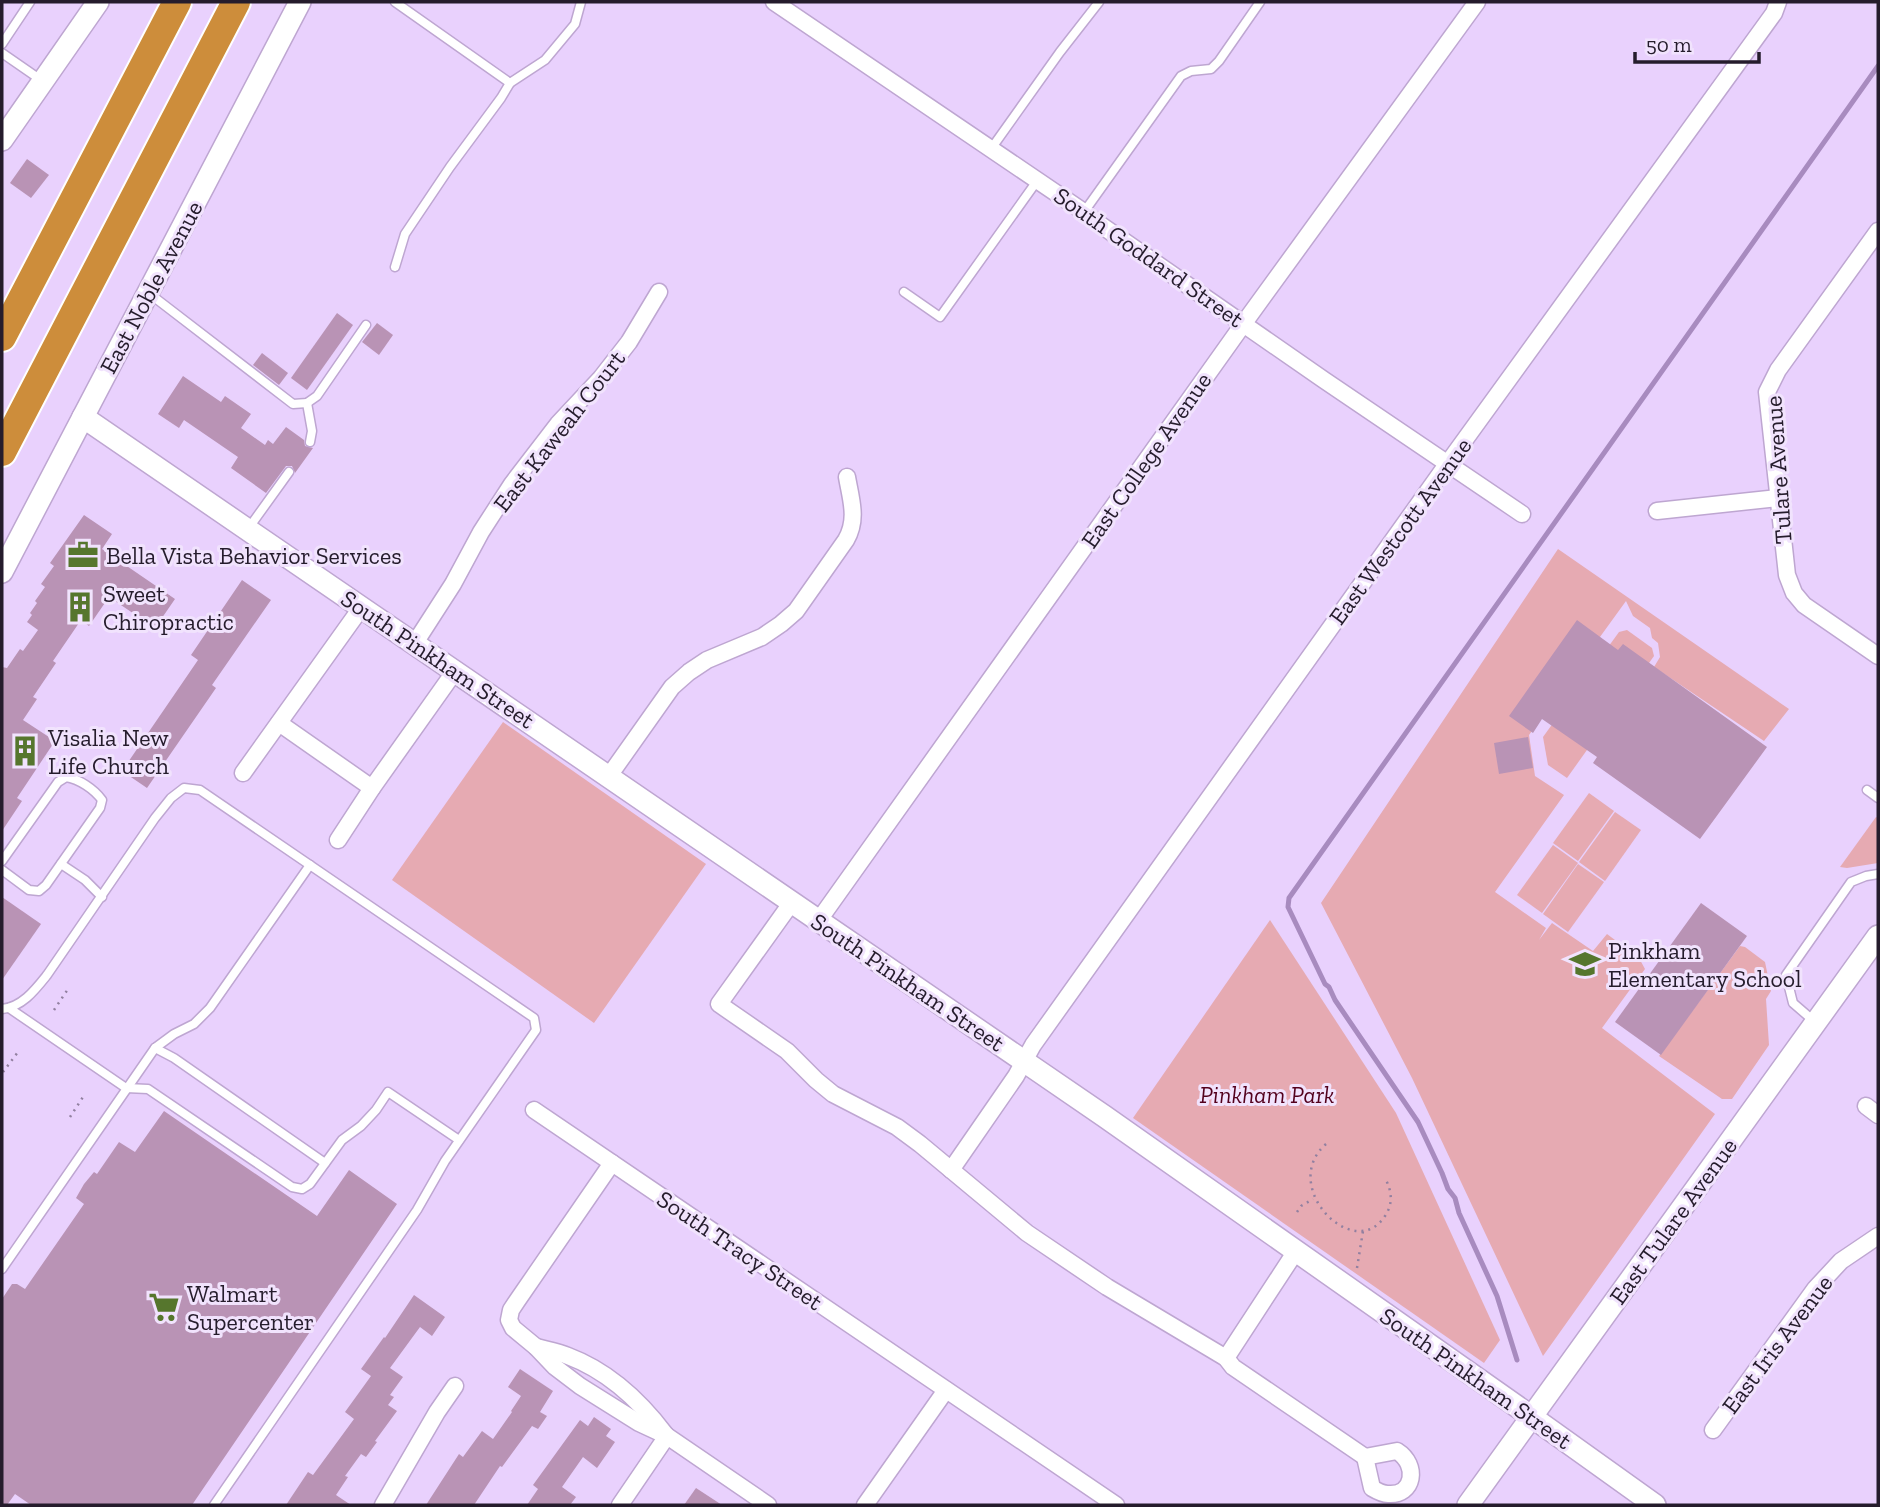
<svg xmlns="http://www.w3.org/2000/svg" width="1880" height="1507" viewBox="0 0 1880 1507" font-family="'Zilla Slab',serif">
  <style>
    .green { fill: #e6aab2 }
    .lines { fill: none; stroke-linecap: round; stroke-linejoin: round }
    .stream { stroke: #a88bbf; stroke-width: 5 }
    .building { fill: #b993b5 }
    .lane-casing { stroke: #bea6d1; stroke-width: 11 }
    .street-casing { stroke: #bea6d1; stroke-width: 19 }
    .secondary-casing { stroke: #bea6d1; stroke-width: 24 }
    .highway-casing { stroke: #fff; stroke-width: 32 }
    .path { stroke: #9280a0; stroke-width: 2.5; stroke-dasharray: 2 5; stroke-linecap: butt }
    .lane { stroke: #fff; stroke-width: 8 }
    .street { stroke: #fff; stroke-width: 16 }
    .secondary { stroke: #fff; stroke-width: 21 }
    .highway { stroke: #cd8d3b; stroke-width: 28 }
    .labels { text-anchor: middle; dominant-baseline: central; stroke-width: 6; stroke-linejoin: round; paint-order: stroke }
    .street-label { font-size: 24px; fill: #251c2c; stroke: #f1e3fd }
    .poi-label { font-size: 24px; fill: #251c2c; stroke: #f1e3fd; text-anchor: start }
    .park-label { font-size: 24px; font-style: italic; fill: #53001d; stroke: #f1e3fd }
  </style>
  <rect width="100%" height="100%" fill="#e9d1fd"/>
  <g class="green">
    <polygon points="1558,549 1789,709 1764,741 1654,667 1660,657 1658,643 1652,638 1650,628 1633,616 1626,601 1529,735 1535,776 1564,795 1495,892 1546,928 1539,940 1552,923 1593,951 1607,934 1639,958 1645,969 1602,1028 1715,1114 1543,1356 1412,1078 1321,903"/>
    <polygon points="1627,630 1652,648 1654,656 1567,778 1548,765 1543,737 1619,632"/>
    <polygon points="503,722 706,864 594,1023 392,880"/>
    <polygon points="1589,793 1614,811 1578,861 1553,843"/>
    <polygon points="1615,812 1641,830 1605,881 1579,862"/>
    <polygon points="1876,817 1878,818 1878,863 1847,868 1840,867"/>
    <polygon points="1553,845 1578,863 1542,913 1517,895"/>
    <polygon points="1578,864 1604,882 1568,932 1543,914"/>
    <polygon points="1270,920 1396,1113 1500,1340 1484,1363 1133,1118"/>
    <polygon points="1740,946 1745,947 1765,962 1771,991 1766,999 1769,1045 1732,1099 1722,1099 1659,1056"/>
  </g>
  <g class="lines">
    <polyline class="stream" points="1517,1360 1497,1296 1459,1213 1455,1198 1448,1189 1442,1173 1418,1122 1335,1000 1329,987 1325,984 1288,907 1289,898 1878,66"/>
  </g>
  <g class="building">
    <polygon points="27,159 49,175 31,198 10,183"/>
    <polygon points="337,313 353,325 307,390 291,378"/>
    <polygon points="377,323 393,335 379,355 362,342"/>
    <polygon points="262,353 288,373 279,385 253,365"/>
    <polygon points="183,376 221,402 225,396 251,414 241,428 265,445 268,440 273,444 286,427 304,440 305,446 313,448 295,473 292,466 286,466 266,493 231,468 238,457 184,420 179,428 158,414"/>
    <polygon points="84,515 112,534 102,549 175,599 155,628 109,597 89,626 81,620 53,661 56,663 33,697 37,699 23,720 55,741 17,798 22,801 2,831 2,667 7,668 20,649 23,651 38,630 27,622 32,615 30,613 37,603 35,601 45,587 41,584 54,566 50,563"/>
    <polygon points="242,580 271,600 212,685 216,688 147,788 122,771 198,660 191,655"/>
    <polygon points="1577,620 1618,650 1623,644 1767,747 1700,839 1593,763 1597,757 1542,719 1533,733 1509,716"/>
    <polygon points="1528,737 1533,768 1499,774 1494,743"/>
    <polygon points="2,897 41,924 2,980"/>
    <polygon points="1701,903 1747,936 1661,1055 1615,1022"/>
    <polygon points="164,1111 317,1216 349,1170 397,1204 192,1505 31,1505 15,1494 7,1505 2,1505 2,1299 12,1284 17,1284 25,1289 84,1204 76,1198 84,1184 94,1172 97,1174 119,1142 135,1152"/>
    <polygon points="414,1295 445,1317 432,1336 420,1327 390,1368 403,1377 390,1395 394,1397 388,1405 397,1411 375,1441 377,1442 366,1457 361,1454 345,1476 348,1477 336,1495 351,1505 286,1505 308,1472 313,1475 354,1419 345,1412 371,1376 361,1369 384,1337 385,1338"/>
    <polygon points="520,1369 553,1391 540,1412 547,1416 538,1429 532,1426 502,1467 500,1466 474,1505 426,1505 459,1454 463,1457 482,1431 493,1439 512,1412 511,1411 521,1396 508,1387"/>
    <polygon points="594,1417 611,1429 606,1436 615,1442 597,1468 583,1457 562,1487 576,1497 570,1505 527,1505 538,1489 533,1485 580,1420 588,1426"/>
    <polygon points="696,1488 722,1505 684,1505"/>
  </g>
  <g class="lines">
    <g class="lane-casing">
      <g id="lane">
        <polyline points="395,2 510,83 501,98 450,167 405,234 395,267"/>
        <polyline points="2,44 30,2"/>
        <polyline points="2,53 41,80"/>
        <polyline points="510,83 545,60 575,24 581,2"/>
        <polyline points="991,149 1060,52 1099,2"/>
        <polyline points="1084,212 1181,76 1191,71 1211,69 1219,61 1260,2"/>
        <polyline points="904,292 940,317 1037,181"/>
        <polyline points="150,294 293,404 307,403 317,396 366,325"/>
        <polyline points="307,403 312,431 310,442"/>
        <polyline points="248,529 289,472"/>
        <polyline points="1867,790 1878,798"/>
        <path d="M 2,861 L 58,782 L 66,777 C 79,779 94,789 102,800 L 100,808 L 46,885 L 39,891 L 29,890 L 2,870"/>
        <polyline points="61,864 85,880 102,897"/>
        <polyline points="9,1008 126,1088 148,1089 292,1187 302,1189 310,1184 342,1140 361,1126 376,1110 388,1092 459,1140"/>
        <path d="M 2,1009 C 22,1007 35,990 47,975 L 155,818 L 171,798 L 184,788 L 200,790 L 534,1018 L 536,1030 L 445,1161 L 417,1210 L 214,1505"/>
        <polyline points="1815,1022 1793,1003 1786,975 1851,882 1866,876 1878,874"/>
        <polyline points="155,1048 174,1058 325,1163"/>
        <polyline points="2,1269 155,1048 174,1034 194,1024 210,1008 310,865"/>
      </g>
    </g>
    <g class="street-casing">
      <g id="street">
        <polyline points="774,2 1084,212 1095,221 1324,380 1522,514"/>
        <polyline points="1878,231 1778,370 1767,392 1787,575 1794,593 1804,605 1878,656"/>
        <polyline points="1657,511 1778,498"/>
        <polyline points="415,643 453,584 481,532 512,484 558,424 601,378 629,342 659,292"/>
        <polyline points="279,723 372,788"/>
        <polyline points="243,773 361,608"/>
        <path d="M 609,776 L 672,687 L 689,672 L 707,660 L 762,637 L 781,624 L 796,611 L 846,540 C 858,519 851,500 847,477"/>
        <polyline points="338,840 372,788 455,671"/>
        <polyline points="792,902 719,1004 787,1051 816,1080 833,1094 897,1127 920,1144 1027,1233 1107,1287 1226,1358 1233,1367 1365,1457"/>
        <polyline points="819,920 1244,323 1477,2"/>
        <polyline points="1866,1106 1878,1115"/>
        <polyline points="534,1110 1116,1505"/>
        <polyline points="612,1163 517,1301 511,1310 509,1320 513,1328 536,1347 555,1367 580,1386 639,1423 667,1436 768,1505"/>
        <polyline points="951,1170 1016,1076 1033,1045 1448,463 1774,13 1778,2"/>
        <path d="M 536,1347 C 547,1350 558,1352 568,1356 C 608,1371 640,1401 665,1434"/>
        <polyline points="1226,1358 1296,1251"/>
        <polyline points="1713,1430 1815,1289 1841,1261 1878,1236"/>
        <path d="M 1397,1451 C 1419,1465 1414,1496 1388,1494 C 1383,1494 1377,1491 1372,1488 L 1365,1457 Z"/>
        <polyline points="383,1505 437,1412 455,1386"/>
        <polyline points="620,1505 667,1436"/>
        <polyline points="865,1505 946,1390"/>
      </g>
    </g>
    <g class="secondary-casing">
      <g id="secondary">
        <polyline points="2,140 98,2"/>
        <polyline points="83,417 1104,1116 1532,1417 1655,1505"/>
        <polyline points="2,572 300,2"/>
        <polyline points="1468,1505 1878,936"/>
      </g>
    </g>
    <g class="highway-casing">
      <g id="highway">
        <polyline points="2,337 177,2"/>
        <polyline points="2,452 236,2"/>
      </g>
    </g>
    <g class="path">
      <polyline points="54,1010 68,989"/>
      <polyline points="3,1072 18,1052"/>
      <polyline points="70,1117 83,1097"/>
      <path d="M 1326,1144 C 1278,1186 1354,1264 1385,1216 C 1393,1204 1392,1192 1386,1180"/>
      <polyline points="1297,1212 1301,1206 1313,1199"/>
      <polyline points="1357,1268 1363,1231"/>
    </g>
    <use href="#lane" class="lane"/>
    <use href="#street" class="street"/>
    <use href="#secondary" class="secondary"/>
    <use href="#highway" class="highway"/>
  </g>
  <defs>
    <g id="office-bare" transform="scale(2.415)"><path d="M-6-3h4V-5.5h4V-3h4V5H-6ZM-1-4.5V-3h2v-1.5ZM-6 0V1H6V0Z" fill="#56762d" stroke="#f1e3fd" stroke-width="2.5" paint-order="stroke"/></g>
    <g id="building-bare" transform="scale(2.415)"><path d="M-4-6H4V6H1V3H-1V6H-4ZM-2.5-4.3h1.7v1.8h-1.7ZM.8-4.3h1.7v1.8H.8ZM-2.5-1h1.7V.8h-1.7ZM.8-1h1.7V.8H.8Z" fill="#56762d" stroke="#f1e3fd" stroke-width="2.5" paint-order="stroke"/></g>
    <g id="school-bare" transform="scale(2.415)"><path d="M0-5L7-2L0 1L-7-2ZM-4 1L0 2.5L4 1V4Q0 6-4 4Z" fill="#56762d" stroke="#f1e3fd" stroke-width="2.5" paint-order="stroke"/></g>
    <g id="supermarket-bare" transform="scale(2.415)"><path d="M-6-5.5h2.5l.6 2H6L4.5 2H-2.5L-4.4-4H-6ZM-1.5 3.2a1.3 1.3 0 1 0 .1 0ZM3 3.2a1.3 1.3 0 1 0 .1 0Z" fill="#56762d" stroke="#f1e3fd" stroke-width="2.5" paint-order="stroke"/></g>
  </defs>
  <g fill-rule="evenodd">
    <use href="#office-bare" x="83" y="555"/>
    <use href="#building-bare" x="80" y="607"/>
    <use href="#building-bare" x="25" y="751"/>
    <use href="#school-bare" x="1585" y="964"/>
    <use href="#supermarket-bare" x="164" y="1307"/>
  </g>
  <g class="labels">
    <g class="street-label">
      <text transform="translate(1149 257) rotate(35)">South Goddard Street</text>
      <text transform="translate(151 287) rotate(-62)">East Noble Avenue</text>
      <text transform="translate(559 431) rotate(-52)">East Kaweah Court</text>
      <text transform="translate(1146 460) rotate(-55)">East College Avenue</text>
      <text transform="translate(1778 470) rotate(-94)">Tulare Avenue</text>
      <text transform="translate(1400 531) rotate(-54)">East Westcott Avenue</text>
      <text transform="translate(438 659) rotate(34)">South Pinkham Street</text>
      <text transform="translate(908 982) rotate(34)">South Pinkham Street</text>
      <text transform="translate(1673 1221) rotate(-54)">East Tulare Avenue</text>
      <text transform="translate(740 1250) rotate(34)">South Tracy Street</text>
      <text transform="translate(1777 1344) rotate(-53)">East Iris Avenue</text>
      <text transform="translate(1476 1378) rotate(35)">South Pinkham Street</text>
    </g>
    <g class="poi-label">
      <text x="106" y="555">Bella Vista Behavior Services</text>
      <text x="103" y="593">Sweet<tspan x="103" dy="28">Chiropractic</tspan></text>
      <text x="48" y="737">Visalia New<tspan x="48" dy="28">Life Church</tspan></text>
      <text x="1608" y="950">Pinkham<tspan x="1608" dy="28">Elementary School</tspan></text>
      <text x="187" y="1293">Walmart<tspan x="187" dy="28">Supercenter</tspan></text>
    </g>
    <g class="park-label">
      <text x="1267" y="1094">Pinkham Park</text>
    </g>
  </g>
  <rect width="1880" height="1507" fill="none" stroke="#251c2c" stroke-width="7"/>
  <path d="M1635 52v10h124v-10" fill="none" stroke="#251c2c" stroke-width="3.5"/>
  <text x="1646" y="52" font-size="21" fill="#251c2c" stroke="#f1e3fd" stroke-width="5" paint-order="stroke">50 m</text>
</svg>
